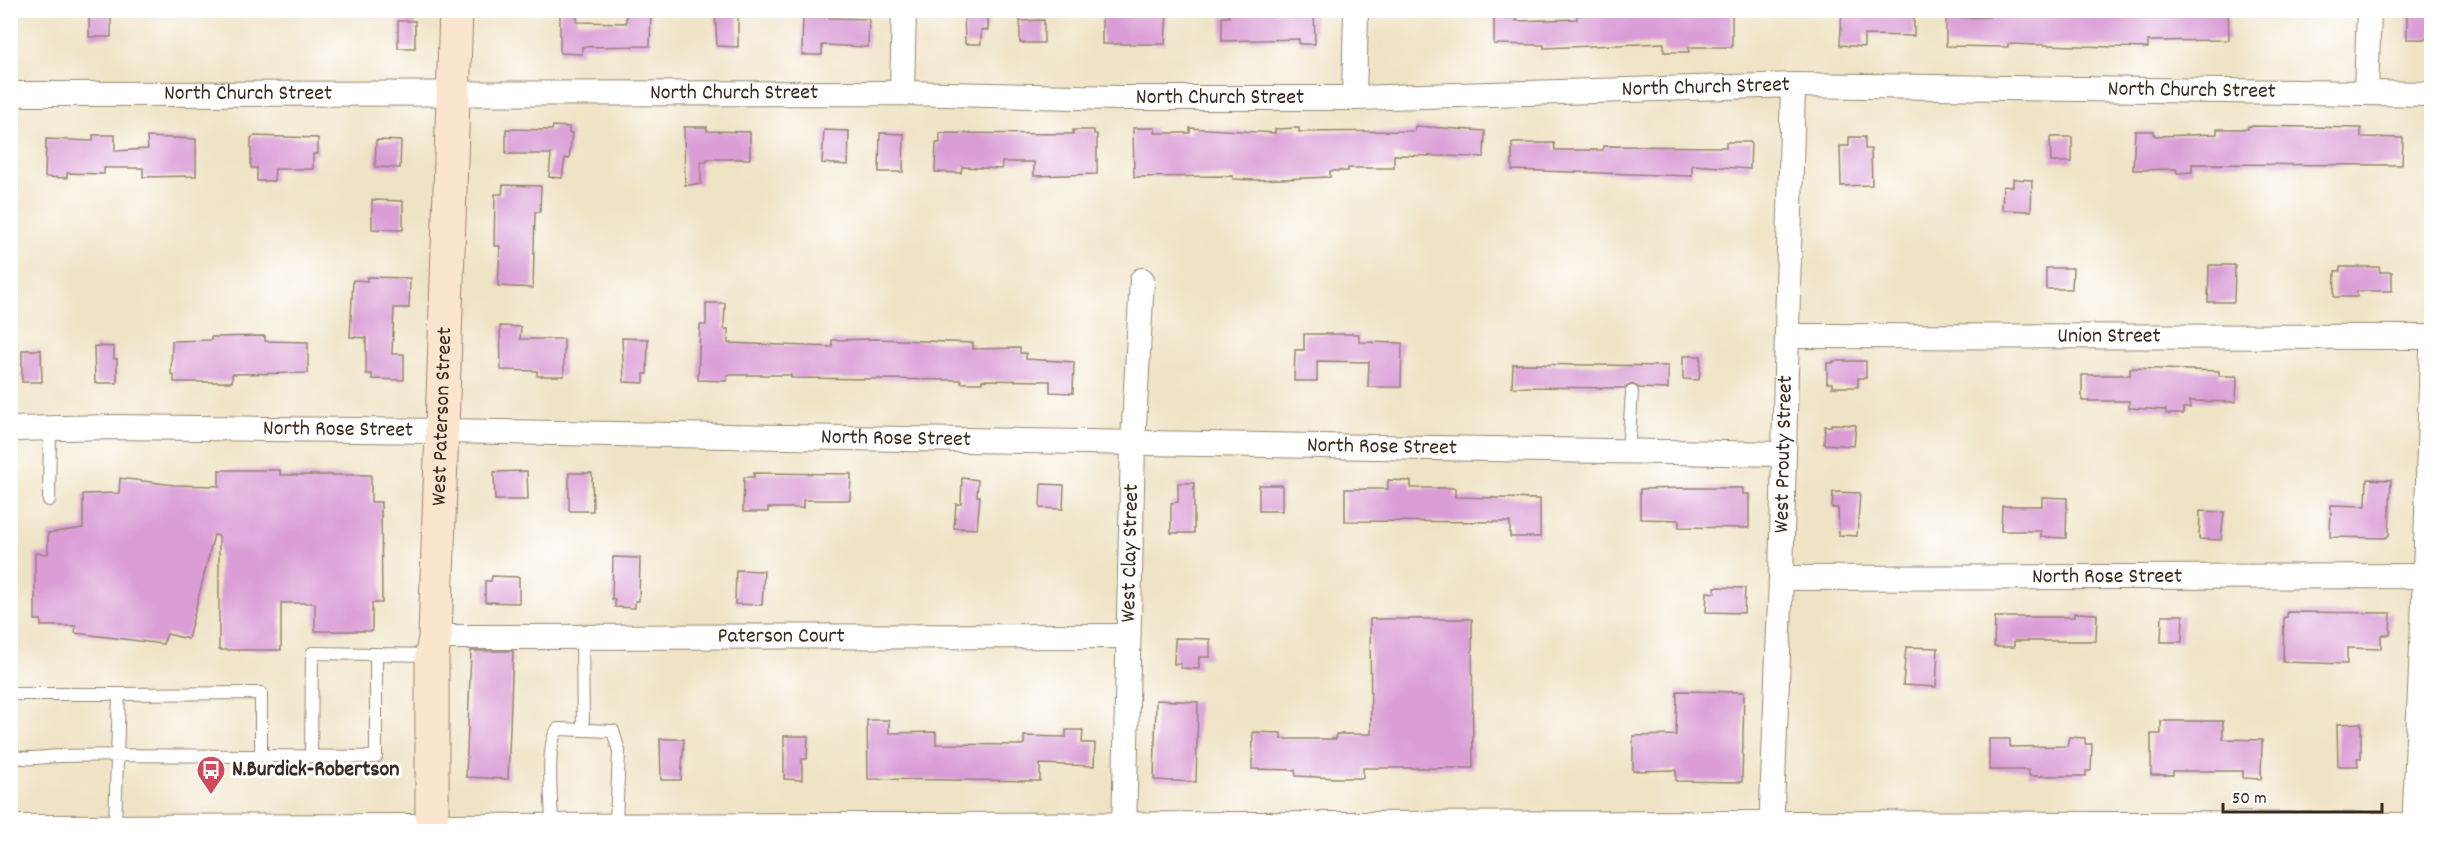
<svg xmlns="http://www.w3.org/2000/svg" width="2442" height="842" viewBox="0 0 2442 842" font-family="Dekko,sans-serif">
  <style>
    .building { fill: #da9dd6 }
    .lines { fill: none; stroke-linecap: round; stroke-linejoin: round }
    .lane-casing { stroke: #958672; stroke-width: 14 }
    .street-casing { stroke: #958672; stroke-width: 26 }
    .secondary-casing { stroke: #958672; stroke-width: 35 }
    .lane { stroke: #fff; stroke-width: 12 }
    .street { stroke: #fff; stroke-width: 24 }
    .secondary { stroke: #fce5cf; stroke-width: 33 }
    .labels { text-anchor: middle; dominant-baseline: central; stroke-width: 6; stroke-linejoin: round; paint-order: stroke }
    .street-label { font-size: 22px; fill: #3b2a1e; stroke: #fff }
    .poi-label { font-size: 22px; font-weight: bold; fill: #3b2a1e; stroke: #fff; text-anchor: start }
  </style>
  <rect width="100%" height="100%" fill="#fff"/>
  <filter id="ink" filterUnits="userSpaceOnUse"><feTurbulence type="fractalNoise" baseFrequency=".0167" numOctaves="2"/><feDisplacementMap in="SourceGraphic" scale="12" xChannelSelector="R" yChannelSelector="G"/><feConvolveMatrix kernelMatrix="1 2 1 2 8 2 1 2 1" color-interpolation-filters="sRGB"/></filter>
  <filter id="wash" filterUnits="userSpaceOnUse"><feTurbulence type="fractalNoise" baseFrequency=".008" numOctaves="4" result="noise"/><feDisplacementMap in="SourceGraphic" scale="24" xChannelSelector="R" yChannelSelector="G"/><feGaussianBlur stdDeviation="1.35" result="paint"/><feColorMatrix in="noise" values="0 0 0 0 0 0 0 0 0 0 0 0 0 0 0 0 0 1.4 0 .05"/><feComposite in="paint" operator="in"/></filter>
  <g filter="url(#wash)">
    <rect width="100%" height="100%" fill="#efe3c5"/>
    <g id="blocks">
      <g class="building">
        <rect x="89" y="10" width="22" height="27"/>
        <polygon points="560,10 577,10 577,22 626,23 626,13 629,13 629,10 651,10 650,46 582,47 582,54 560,53"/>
        <polygon points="715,10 738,11 738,47 717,46"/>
        <polygon points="803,10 829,10 829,18 869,19 868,47 822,45 822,55 802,55"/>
        <polygon points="964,10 988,10 988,30 981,30 981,44 965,44"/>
        <polygon points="1102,10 1167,10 1165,44 1102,44"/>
        <polygon points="1732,10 1732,47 1689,47 1689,52 1664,52 1664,43 1544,48 1544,45 1494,44 1494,18 1516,18 1516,21 1577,19 1577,15 1625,14 1625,11"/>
        <polygon points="1842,10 1914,11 1914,36 1864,35 1864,47 1840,45"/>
        <polygon points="2078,10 2228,10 2229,40 2148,41 2148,48 2008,44 2008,47 1946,46 1946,18 1989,17 1989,13 2029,11 2078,13"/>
        <rect x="2407" y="10" width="25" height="29"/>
        <polygon points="1229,11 1314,11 1315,44 1299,44 1299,39 1222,41 1222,17 1229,17"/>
        <polygon points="1044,20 1044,43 1020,43 1020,21"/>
        <rect x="398" y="21" width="17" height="27"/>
        <polygon points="553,126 569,127 569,133 572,133 569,159 565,158 562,178 549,177 551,154 506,154 506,129 552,130"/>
        <polygon points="1415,126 1485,131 1484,157 1394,155 1394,168 1348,168 1348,171 1330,171 1330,177 1255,180 1233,179 1233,176 1134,177 1133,128 1155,128 1155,133 1190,133 1190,128 1275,133 1275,129 1299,128 1299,132 1415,131"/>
        <polygon points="2248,126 2361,128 2361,137 2403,138 2402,165 2192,164 2192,172 2177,173 2176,169 2133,170 2135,131 2154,131 2154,135 2157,136 2217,134 2217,129 2248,129"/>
        <polygon points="684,127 707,127 707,131 750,132 750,159 707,159 707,162 701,162 701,184 685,185"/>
        <polygon points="824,130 849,131 848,165 822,163"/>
        <polygon points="1073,130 1094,130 1094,134 1097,134 1097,174 1034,176 1034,162 1002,162 1002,169 962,167 961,173 935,172 936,143 940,143 940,133 1073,134"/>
        <polygon points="880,133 904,134 903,172 879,172"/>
        <polygon points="93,135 115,135 115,151 148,149 147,137 196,139 196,176 143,177 143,168 104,168 104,174 67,173 67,178 45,177 46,139 93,141"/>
        <polygon points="254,136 318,138 318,154 313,154 313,169 275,169 274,181 257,181 257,168 251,168 251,138"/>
        <polygon points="1849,137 1865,137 1865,149 1871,149 1872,185 1841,186 1840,146 1849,146"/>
        <polygon points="2050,137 2072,137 2072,162 2051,162"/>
        <polygon points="376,140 401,141 400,168 375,167"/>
        <polygon points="1726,142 1751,142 1750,169 1692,165 1692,176 1512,170 1512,143 1554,143 1555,150 1603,150 1603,146 1726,147"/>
        <polygon points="2013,179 2032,180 2031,211 2002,210 2003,186 2013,187"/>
        <polygon points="503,185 541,186 540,212 535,212 533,288 498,286 500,246 494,246 495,194 502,194"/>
        <polygon points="372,200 403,201 403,230 372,229"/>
        <polygon points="2209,265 2235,265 2234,302 2208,302"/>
        <polygon points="2340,267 2379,267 2380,272 2392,272 2392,291 2357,291 2357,297 2334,297 2335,271 2340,271"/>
        <polygon points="2046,268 2073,268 2072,289 2046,289"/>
        <polygon points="367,277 410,278 409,308 394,308 392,354 404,354 404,380 372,379 372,374 366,374 366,338 350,337 353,280 367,281"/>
        <polygon points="706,303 725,303 724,329 728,329 728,343 832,347 832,340 876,339 973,343 973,349 1020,348 1020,353 1026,353 1026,359 1074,362 1073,393 1050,392 1050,381 982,380 982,383 961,383 961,380 791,378 791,375 727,375 727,381 698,380 700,325 706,325"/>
        <polygon points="500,326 521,327 520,339 564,339 564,376 537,376 537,371 501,370"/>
        <polygon points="1304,334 1359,334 1359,342 1402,343 1401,387 1368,387 1369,362 1317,361 1317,381 1294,381 1295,350 1304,350"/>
        <polygon points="265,336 265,341 308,342 308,373 232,374 232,382 174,382 174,375 171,374 172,341 211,340 211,337"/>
        <polygon points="622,338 648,339 647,374 644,374 644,383 624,382"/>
        <polygon points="94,346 114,347 114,359 117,359 117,383 95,383"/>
        <polygon points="22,350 41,350 42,382 22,382"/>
        <polygon points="1683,356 1701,356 1699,380 1683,379"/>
        <polygon points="1833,361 1866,361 1866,378 1858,378 1858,387 1832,387 1832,383 1827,383 1827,363 1833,363"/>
        <polygon points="1513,364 1668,366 1668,389 1639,388 1632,384 1625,388 1512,387"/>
        <polygon points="2130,368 2219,371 2219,376 2237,376 2236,402 2190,401 2190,408 2183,408 2183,414 2166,414 2166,410 2129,408 2129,401 2082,401 2082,375 2130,375"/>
        <polygon points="1831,424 1856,425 1854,446 1824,444 1825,426 1831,426"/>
        <polygon points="219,470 280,470 280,475 371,475 371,502 381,502 382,603 372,603 372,631 315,631 315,603 281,603 281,650 219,650 219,536 214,535 188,639 167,634 163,644 75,633 76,626 41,626 41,620 35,620 35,553 48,554 48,533 83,528 83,494 119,493 120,478 174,485 219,486"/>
        <polygon points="527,471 528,500 495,500 494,472"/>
        <polygon points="569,473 592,473 593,511 569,511"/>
        <polygon points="754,473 851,474 850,500 803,500 803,508 768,508 768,512 743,512 744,477 754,477"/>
        <polygon points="962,478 978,480 977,496 980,496 977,529 954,528 956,504 961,504"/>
        <polygon points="2367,479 2391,480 2389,535 2385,538 2330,537 2331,505 2366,506"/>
        <polygon points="1388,480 1411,481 1411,488 1455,488 1455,497 1540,499 1540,537 1510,537 1510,522 1345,521 1345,489 1388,489"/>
        <polygon points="1178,483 1194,483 1194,533 1171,533 1171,503 1178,502"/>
        <polygon points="1041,484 1064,485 1063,509 1040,508"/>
        <rect x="1259" y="485" width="23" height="26"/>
        <polygon points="1685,488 1743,488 1743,494 1749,494 1749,528 1679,527 1679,520 1640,519 1640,489"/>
        <polygon points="1833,492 1860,493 1857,536 1839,535 1838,508 1832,508"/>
        <polygon points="2042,497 2067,498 2066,538 2041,537 2041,531 2001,531 2002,506 2042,506"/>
        <polygon points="2200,511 2224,512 2221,540 2199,539"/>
        <polygon points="613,557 640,558 639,601 635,601 635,608 615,607 615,599 612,599"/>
        <polygon points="736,570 764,571 762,605 735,604"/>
        <polygon points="492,576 519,577 519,603 485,602 485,581 491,581"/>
        <polygon points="1715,587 1745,588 1744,613 1706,612 1707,592 1715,593"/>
        <polygon points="2287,612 2391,613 2390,635 2381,635 2381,649 2347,648 2347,664 2283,662 2284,617 2287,617"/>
        <polygon points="2074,613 2097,614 2096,641 2014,641 2014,647 1994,647 1995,617 2074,617"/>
        <polygon points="2162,615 2183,615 2182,642 2161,642"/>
        <polygon points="1370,619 1472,619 1473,768 1363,768 1363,778 1337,778 1296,776 1295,770 1252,769 1253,732 1281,733 1281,739 1336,739 1336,734 1371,734"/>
        <polygon points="1175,638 1210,639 1210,657 1199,657 1199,669 1181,668 1181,664 1174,664"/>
        <polygon points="1906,647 1938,648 1936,687 1903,685"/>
        <polygon points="471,651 513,651 508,779 466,777"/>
        <polygon points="1677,691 1744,692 1742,782 1676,781 1676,770 1633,771 1633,736 1676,735"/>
        <polygon points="1156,700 1198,702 1196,782 1154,780"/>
        <polygon points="867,720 889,720 889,733 936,732 936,744 1021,745 1024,744 1024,736 1066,737 1066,730 1083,730 1082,743 1095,743 1094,766 1040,764 1040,781 868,779"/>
        <polygon points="2161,721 2223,721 2223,739 2262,740 2261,779 2243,778 2243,771 2173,771 2173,775 2151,775 2151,734 2161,734"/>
        <polygon points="2361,723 2361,758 2357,758 2358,766 2338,766 2337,724"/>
        <polygon points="784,736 808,736 807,759 802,759 802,780 784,779"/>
        <polygon points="2069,737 2085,738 2085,744 2092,744 2091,771 2086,771 2086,776 2029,776 2029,770 1989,770 1989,739 2010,739 2010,747 2067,746"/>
        <polygon points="660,739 684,739 681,780 661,780"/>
      </g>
    </g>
  </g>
  <g filter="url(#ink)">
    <use href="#blocks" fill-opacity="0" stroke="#958672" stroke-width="1.5"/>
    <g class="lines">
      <g class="lane-casing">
        <g id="lane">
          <polyline points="1628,452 1632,392"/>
          <polyline points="49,500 50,429"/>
          <polyline points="582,637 583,730"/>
          <polyline points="10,694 119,694"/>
          <path d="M 10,754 C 21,762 47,756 61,756 C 127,754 194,756 261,756 L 261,693 L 119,694 L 115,826"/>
          <polyline points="261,756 376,757 376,654 430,655"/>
          <polyline points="311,756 312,653 376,654"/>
          <path d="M 552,824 C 552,803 545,744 558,729 L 613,731 L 619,751 L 616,824"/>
        </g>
      </g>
      <g class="street-casing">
        <g id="street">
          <polyline points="2366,92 2369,10"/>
          <polyline points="902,93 904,10"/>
          <path id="s1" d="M 10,94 L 902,93 L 1121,98 L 1354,98 L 1793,85 L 2432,94"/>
          <polyline points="1354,98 1356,10"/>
          <path id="s2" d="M 1787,336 L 2432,337"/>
          <path id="s3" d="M 10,429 L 113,427 L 441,431 L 1784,454"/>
          <path id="s4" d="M 1781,578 L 2432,576"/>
          <path id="s5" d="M 435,637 L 1128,636"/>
          <polyline points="10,827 1771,823 2432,825"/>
          <path id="s6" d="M 1124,832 L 1133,443 L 1142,280"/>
          <path id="s7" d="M 1771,832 L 1781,578 L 1793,85"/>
          <polyline points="2414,832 2425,576 2432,352"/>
        </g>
      </g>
      <g class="secondary-casing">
        <g id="secondary">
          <path id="s8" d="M 432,832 L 432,655 L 435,637 L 456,10"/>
        </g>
      </g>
      <use href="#lane" class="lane"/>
      <use href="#street" class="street"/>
      <use href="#secondary" class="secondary"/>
    </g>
  </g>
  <defs>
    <g id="bus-pin" transform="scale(1.5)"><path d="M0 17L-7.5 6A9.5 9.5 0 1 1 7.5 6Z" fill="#d1495b" stroke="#fff"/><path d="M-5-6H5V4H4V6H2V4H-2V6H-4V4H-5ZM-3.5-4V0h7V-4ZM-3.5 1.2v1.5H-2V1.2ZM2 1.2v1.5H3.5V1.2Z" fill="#fff"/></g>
  </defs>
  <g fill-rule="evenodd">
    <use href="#bus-pin" x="211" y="770"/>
  </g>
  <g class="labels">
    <g class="street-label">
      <text stroke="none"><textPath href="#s1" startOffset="1696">North Church Street</textPath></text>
      <text stroke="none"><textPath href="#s1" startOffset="2182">North Church Street</textPath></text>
      <text stroke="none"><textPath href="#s1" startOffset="724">North Church Street</textPath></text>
      <text stroke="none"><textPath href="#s1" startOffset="238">North Church Street</textPath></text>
      <text stroke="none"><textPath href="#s1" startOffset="1210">North Church Street</textPath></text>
      <text stroke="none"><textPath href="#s2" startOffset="322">Union Street</textPath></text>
      <text stroke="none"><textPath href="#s8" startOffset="416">West Paterson Street</textPath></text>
      <text stroke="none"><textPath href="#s3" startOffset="328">North Rose Street</textPath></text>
      <text stroke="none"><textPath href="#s3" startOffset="886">North Rose Street</textPath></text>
      <text stroke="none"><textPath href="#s3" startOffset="1372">North Rose Street</textPath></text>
      <text stroke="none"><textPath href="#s7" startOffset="378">West Prouty Street</textPath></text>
      <text stroke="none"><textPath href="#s6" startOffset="279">West Clay Street</textPath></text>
      <text stroke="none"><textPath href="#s4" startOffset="326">North Rose Street</textPath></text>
      <text stroke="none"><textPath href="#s5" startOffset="346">Paterson Court</textPath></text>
    </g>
    <g class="poi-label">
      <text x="232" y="770">N.Burdick-Robertson</text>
    </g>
  </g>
  <rect width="2442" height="842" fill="none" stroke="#fff" stroke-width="36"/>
  <path d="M2223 803v9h159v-9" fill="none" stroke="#3b2a1e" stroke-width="3"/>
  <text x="2232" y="803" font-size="18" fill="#3b2a1e" stroke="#ffffff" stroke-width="4.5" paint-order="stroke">50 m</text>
</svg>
